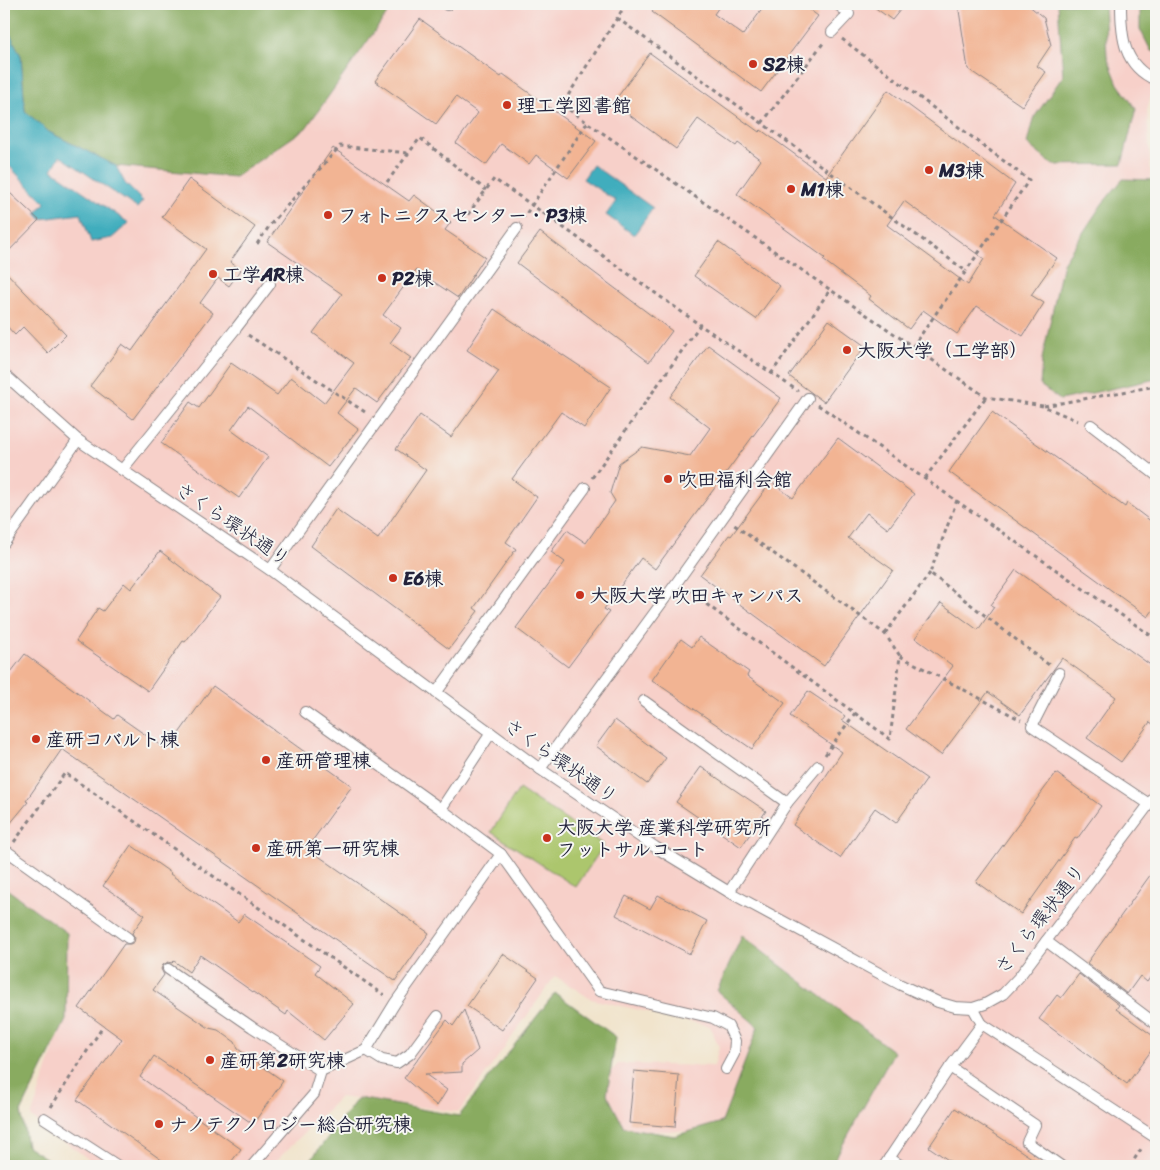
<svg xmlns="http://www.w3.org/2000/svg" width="1160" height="1170" viewBox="0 0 1160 1170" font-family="Sriracha,'Klee One',sans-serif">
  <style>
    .built { fill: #f7d0c9 }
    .green { fill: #acc66d; stroke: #677454 }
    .forest { fill: #89ab60; stroke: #56664e }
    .water { fill: #3fadbd; stroke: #30687c }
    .building { fill: #f2b493; fill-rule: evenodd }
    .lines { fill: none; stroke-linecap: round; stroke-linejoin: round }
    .lane-casing { stroke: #8a8384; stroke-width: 12 }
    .path { stroke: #8a8384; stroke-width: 3; stroke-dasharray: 4 4; stroke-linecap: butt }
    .lane { stroke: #fff; stroke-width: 10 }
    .poi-dot { fill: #c8321e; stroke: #f6f6f2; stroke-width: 2 }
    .labels { text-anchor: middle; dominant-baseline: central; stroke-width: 4; stroke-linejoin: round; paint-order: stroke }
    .poi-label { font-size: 19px; font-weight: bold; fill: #22223b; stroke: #f6f6f2; text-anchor: start }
    .street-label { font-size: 19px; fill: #22223b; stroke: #f6f6f2 }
  </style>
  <rect width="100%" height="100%" fill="#f6f6f2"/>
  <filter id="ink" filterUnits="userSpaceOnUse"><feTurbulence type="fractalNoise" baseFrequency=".02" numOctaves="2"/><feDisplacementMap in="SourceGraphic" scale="10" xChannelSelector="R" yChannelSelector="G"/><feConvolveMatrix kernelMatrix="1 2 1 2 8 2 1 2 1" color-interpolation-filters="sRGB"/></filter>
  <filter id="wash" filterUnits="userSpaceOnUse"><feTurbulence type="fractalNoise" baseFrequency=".0096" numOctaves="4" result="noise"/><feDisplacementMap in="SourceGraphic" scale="20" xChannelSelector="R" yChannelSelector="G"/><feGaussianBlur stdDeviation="1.12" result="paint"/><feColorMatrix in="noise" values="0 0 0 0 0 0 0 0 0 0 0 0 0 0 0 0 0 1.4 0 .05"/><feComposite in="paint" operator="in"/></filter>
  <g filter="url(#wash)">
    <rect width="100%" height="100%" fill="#f1e4cc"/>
    <polygon class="built" points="4,4 1156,4 1156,79 1147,110 1152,200 1156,215 1156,1166 723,1166 713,1139 683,1131 617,1131 594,1089 618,1064 714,1066 719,1047 710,1026 591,999 555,976 459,1112 340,1097 271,1166 98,1166 31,1117 57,1039 39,1003 4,982"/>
    <polygon class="green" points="519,789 604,845 576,887 491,832"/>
    <g class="forest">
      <polygon points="4,4 394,4 306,128 235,177 116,166 49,132 25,111 21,56 4,24"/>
      <polygon points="1058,4 1104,4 1107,56 1118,84 1136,109 1122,164 1053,165 1027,144 1033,119 1063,76"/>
      <polygon points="1140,4 1156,4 1156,52 1151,51 1140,29"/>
      <polygon points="1123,179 1156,180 1156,379 1060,400 1040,385 1042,359 1063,263 1102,204"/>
      <polygon points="4,887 67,933 66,1020 21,1112 27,1146 58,1166 4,1166"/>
      <polygon points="742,936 894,1052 831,1166 306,1166 358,1098 459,1116 555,993 616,1037 607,1094 624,1127 674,1136 722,1122 758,1027 717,991"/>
    </g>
    <g class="water">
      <polygon points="4,26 7,28 21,56 25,111 49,132 116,166 125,183 143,201 137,208 60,156 52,170 129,223 112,238 91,242 81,214 41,219 36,213 45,203 8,165 4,169"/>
      <polygon points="593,165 653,208 634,235 606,215 616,201 583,179"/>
    </g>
    <g id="blocks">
      <g class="building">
        <polygon points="658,4 721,4 714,14 743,35 766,4 802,4 818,16 761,92 652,12"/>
        <polygon points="870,4 905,4 892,20"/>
        <polygon points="958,4 1027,4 1044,18 1051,45 1037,66 1046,72 1022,106 968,69"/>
        <polygon points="420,19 501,77 503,74 596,141 568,178 536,155 529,164 501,144 486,165 456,143 478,113 456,97 436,124 375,81"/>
        <path d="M 650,53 L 759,132 L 761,130 L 826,177 L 888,90 L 1015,184 L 995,215 L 1057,258 L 1031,295 L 1044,303 L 1023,336 L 977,306 L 957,334 L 923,310 L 909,329 L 869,299 L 871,296 L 823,260 L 825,258 L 737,194 L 761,160 L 738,143 L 736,146 L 698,119 L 676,149 L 613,103 ZM 904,201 L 984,259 L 968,285 L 887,225 Z"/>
        <polygon points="333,148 409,201 414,195 451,222 445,230 485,257 458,298 416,270 383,315 401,328 390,343 411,358 377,403 356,388 337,413 358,429 328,467 248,406 231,430 268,457 239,498 161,443 190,402 199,408 231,363 277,395 291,377 324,403 354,363 313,333 342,294 267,242"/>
        <polygon points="189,179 255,227 230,262 241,270 229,286 218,278 200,303 213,313 133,419 90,386 122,344 132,351 206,249 162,217"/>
        <polygon points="10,193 39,220 4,256 4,200"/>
        <polygon points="540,232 672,331 649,362 517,263"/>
        <polygon points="718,242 780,286 756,319 694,276"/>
        <polygon points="4,270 66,335 48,353 23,327 15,335 4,323"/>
        <polygon points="494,309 611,387 584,428 561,412 512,479 537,497 506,542 516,549 474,608 478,611 449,649 311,546 336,509 378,539 426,470 396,449 420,415 451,437 499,371 467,350"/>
        <polygon points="829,320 865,346 824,402 789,376"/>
        <polygon points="708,345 781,398 655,569 641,558 604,609 609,612 568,667 516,628 565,562 551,552 567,530 586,543 615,501 610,493 619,463 642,447 690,456 710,428 670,397"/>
        <polygon points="992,412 1125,507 1127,503 1156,525 1156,606 1148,617 949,472"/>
        <polygon points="838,438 914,494 888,529 867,513 848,538 893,570 824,666 700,575 729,535 731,536 771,482 793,498"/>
        <polygon points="160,551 220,597 185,642 183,641 148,691 76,641 98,608 103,611 124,583 131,589"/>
        <polygon points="1016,570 1058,600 1059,599 1156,669 1156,726 1150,722 1121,762 1087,738 1116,697 1062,658 1020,715 988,692 941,755 906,729 953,666 915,638 941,603 978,630 994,607 991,605"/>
        <polygon points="699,637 749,672 747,676 785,703 752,749 652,680 681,639 692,647"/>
        <polygon points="25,654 114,719 117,715 167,750 213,686 352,786 307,848 429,933 395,981 62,749 26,801 28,802 4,831 4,681"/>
        <polygon points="808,691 845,716 842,720 927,779 896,823 875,808 840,858 793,825 842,752 790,716"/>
        <polygon points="615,720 666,758 647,784 596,746"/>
        <polygon points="701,767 766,811 741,847 676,802"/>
        <polygon points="1056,773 1101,806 1077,839 1075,838 1021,914 976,882"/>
        <polygon points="131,845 171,873 170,874 238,922 244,914 320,966 315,973 354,1004 324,1040 288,1011 286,1015 200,955 189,972 174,961 172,963 168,962 163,965 161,969 164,975 153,990 209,1028 218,1030 235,1042 238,1049 283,1081 253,1124 154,1056 140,1077 241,1149 228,1166 170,1166 77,1100 122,1039 79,1008 124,944 130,944 134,942 135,938 132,933 145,915 103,886"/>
        <polygon points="1156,867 1156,969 1147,982 1140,976 1127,994 1087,963"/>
        <polygon points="658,895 707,921 690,954 616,915 626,896 650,909"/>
        <polygon points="503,954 538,978 502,1030 467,1006"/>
        <polygon points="1079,974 1119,1005 1116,1009 1156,1038 1156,1044 1127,1084 1039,1019 1057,995 1061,998"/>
        <polygon points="464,1010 478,1050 462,1064 462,1072 425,1074 447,1090 437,1106 404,1078 447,1020 453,1026"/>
        <polygon points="634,1071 679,1075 675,1127 629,1123"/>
        <polygon points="955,1108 1044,1166 957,1166 929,1147"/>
      </g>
    </g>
  </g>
  <g filter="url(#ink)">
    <use href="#blocks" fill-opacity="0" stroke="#8a8384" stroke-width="1"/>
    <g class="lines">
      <g class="lane-casing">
        <g id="lane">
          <polyline points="446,4 447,5"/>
          <path d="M 1121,4 C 1121,36 1123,66 1156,80"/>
          <polyline points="832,32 849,14 837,4"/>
          <polyline points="4,374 78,440 270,570 540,769 655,847 729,892 901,985 938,1002 955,1007 973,1008 985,1004 1003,994 1019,977 1156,795"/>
          <polyline points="1091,425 1156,475"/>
          <polyline points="122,470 237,327 270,284"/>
          <polyline points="4,543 78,440"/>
          <polyline points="270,570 517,228"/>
          <polyline points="1059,673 1032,726 1149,804"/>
          <polyline points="436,693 585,488"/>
          <polyline points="644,701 787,803"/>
          <polyline points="305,712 441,809"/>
          <polyline points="540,769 677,582 808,398"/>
          <polyline points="4,849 128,938"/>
          <polyline points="501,854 599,991 713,1018 728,1026 735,1041 734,1054 726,1069"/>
          <polyline points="729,892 787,803 818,766"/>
          <polyline points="1046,941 1156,1024"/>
          <polyline points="168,969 252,1027 321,1071"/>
          <polyline points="982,1024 1156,1138"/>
          <polyline points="366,1050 382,1060 397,1063 410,1054 438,1016"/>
          <polyline points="950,1067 1035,1125 1027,1142 1061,1166"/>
          <polyline points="44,1118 118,1166"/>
          <polyline points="889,1158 902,1166"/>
          <polyline points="252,1166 314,1094 321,1071 366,1050 395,1003 501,854 441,809 491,733"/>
          <polyline points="884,1166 950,1067 982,1024 973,1008"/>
        </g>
      </g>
      <g class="path">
        <polyline points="626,4 562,105 986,397 1043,406 1078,421"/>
        <polyline points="617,18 966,271 913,346"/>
        <polyline points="842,39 1029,180 966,271"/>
        <polyline points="587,123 532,205 700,325"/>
        <polyline points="762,123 824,42"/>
        <polyline points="387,182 420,138 486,190"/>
        <polyline points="463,221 494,179 532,205 524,217"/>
        <polyline points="257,244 270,225 340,146 408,153"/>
        <polyline points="248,335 368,414"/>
        <polyline points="771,374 830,290"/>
        <polyline points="818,405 1156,639"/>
        <polyline points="1044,406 1156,386"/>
        <polyline points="592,478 700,325 798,391"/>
        <polyline points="925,478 986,397"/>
        <polyline points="957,500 930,573 1049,665"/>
        <polyline points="687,590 890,739 900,656 885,634 733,524"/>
        <polyline points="885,634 930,573"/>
        <polyline points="900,656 1021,720"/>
        <polyline points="825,755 855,713"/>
        <polyline points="14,842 65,773 384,995"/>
        <polyline points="51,1107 102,1028"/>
        <polyline points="1130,1166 1143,1146"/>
      </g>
      <use href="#lane" class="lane"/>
    </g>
  </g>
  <g class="poi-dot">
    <circle cx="753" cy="64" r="5"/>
    <circle cx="507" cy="105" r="5"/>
    <circle cx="929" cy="170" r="5"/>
    <circle cx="791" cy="189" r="5"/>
    <circle cx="328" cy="215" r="5"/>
    <circle cx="213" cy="274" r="5"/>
    <circle cx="382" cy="278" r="5"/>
    <circle cx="847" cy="350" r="5"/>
    <circle cx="668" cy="479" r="5"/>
    <circle cx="393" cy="578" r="5"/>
    <circle cx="580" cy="595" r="5"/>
    <circle cx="36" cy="739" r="5"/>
    <circle cx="266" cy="760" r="5"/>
    <circle cx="547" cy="838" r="5"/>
    <circle cx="256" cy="848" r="5"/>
    <circle cx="210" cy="1060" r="5"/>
    <circle cx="159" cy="1124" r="5"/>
  </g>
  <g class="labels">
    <g class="poi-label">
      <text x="763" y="64">S2棟</text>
      <text x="517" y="105">理工学図書館</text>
      <text x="939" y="170">M3棟</text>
      <text x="801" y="189">M1棟</text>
      <text x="338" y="215">フォトニクスセンター・P3棟</text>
      <text x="223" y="274">工学AR棟</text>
      <text x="392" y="278">P2棟</text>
      <text x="857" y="350">大阪大学（工学部）</text>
      <text x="678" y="479">吹田福利会館</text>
      <text x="403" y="578">E6棟</text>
      <text x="590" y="595">大阪大学 吹田キャンパス</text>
      <text x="46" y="739">産研コバルト棟</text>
      <text x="276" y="760">産研管理棟</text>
      <text x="557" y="827">大阪大学 産業科学研究所<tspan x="557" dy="22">フットサルコート</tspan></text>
      <text x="266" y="848">産研第一研究棟</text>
      <text x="220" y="1060">産研第2研究棟</text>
      <text x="169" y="1124">ナノテクノロジー総合研究棟</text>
    </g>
    <g class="street-label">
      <text transform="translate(233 524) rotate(34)">さくら環状通り</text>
      <text transform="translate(561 761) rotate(35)">さくら環状通り</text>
      <text transform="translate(1040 919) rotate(-52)">さくら環状通り</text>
    </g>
  </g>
  <rect width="1160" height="1170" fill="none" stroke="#f6f6f2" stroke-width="20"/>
</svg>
